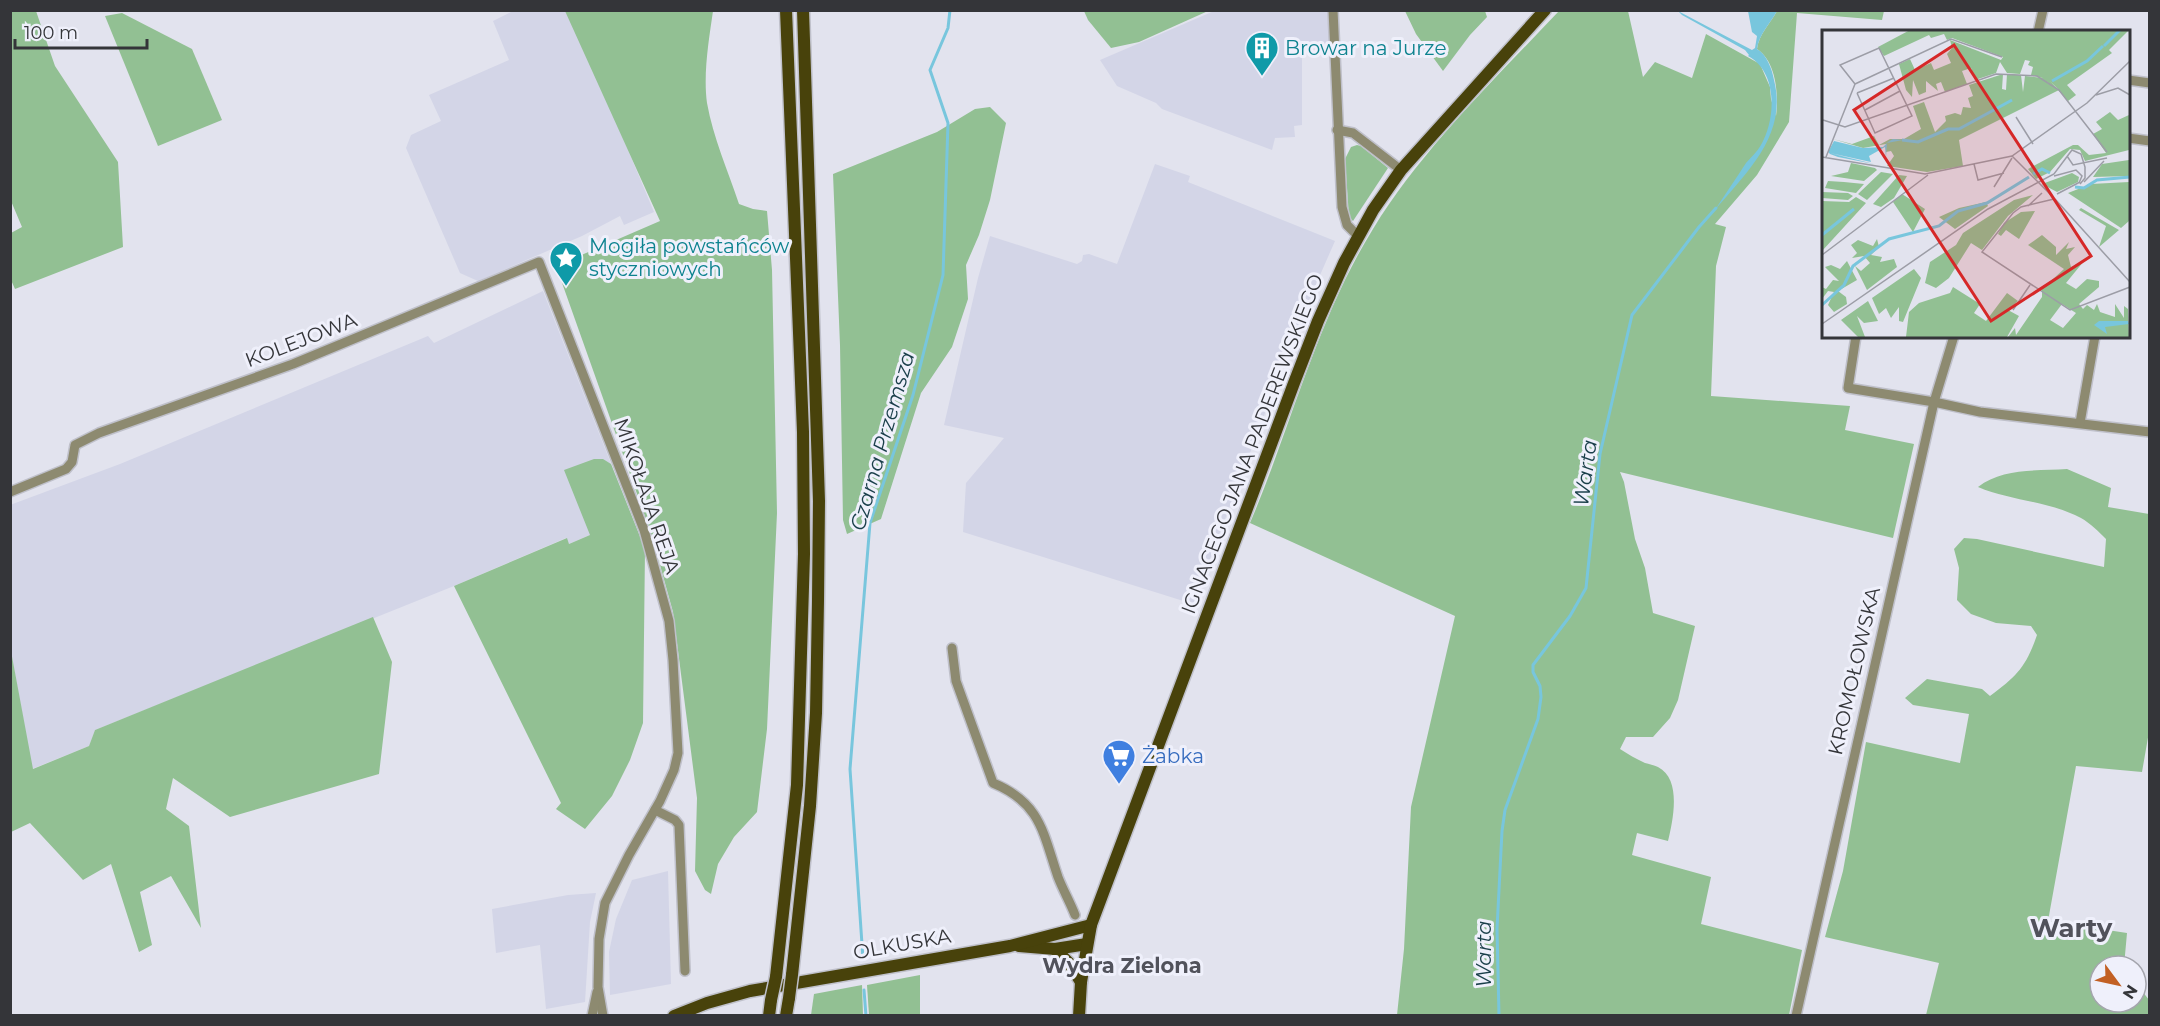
<svg xmlns="http://www.w3.org/2000/svg" width="2160" height="1026" viewBox="0 0 2160 1026" font-family="Montserrat,sans-serif">
  <style>
    .built { fill: #d3d5e7 }
    .green { fill: #92c093 }
    .water { fill: #78c6dd }
    .lines { fill: none; stroke-linecap: round; stroke-linejoin: round }
    .stream { stroke: #78c6dd; stroke-width: 3 }
    .minor-casing { stroke: #bfc0ca; stroke-width: 12 }
    .major-casing { stroke: #bfc0ca; stroke-width: 15 }
    .minor { stroke: #8d8a70; stroke-width: 9 }
    .major { stroke: #48420b; stroke-width: 12 }
    .major-bridge-casing { stroke: #bfc0ca; stroke-width: 15; stroke-linecap: butt }
    .major-bridge { stroke: #48420b; stroke-width: 12 }
    .labels { text-anchor: middle; dominant-baseline: central; stroke-width: 6; stroke-linejoin: round; paint-order: stroke }
    .culture-label { font-size: 20px; fill: #0d838f; stroke: #eff0fb; text-anchor: start }
    .street-label { font-size: 20px; fill: #343539; stroke: #eff0fb }
    .shop-label { font-size: 20px; fill: #366cbe; stroke: #eff0fb; text-anchor: start }
    .water-label { font-size: 21px; font-style: italic; fill: #1a3f4a; stroke: #eff0fb }
    .neighbourhood-label { font-size: 21px; font-weight: bold; fill: #51525b; stroke: #eff0fb }
    .district-label { font-size: 26px; font-weight: bold; fill: #51525b; stroke: #eff0fb }
    .inset-river { fill: none; stroke: #78c6dd; stroke-width: 3 }
    .inset-road { fill: none; stroke: #9c9da6; stroke-width: 1.5 }
    .view { fill: #d62828; fill-opacity: 0.15; stroke: #d62828; stroke-width: 3 }
    .inset-edge { fill: none; stroke: #343539; stroke-width: 3 }
  </style>
  <rect width="100%" height="100%" fill="#e2e3ee"/>
  <g class="built">
    <polygon points="513,11 570,11 654,212 624,225 620,216 582,236 478,281 460,273 406,148 411,135 441,121 429,95 509,60 493,21"/>
    <polygon points="1214,11 1327,11 1330,50 1302,48 1302,125 1294,126 1295,137 1275,138 1272,150 1162,109 1156,103 1117,86 1100,60"/>
    <polygon points="1155,164 1190,176 1188,182 1335,241 1299,323 1193,604 963,532 966,483 1004,438 944,425 978,278 990,236 1077,264 1082,261 1083,255 1089,254 1117,264"/>
    <polygon points="543,291 632,517 569,544 566,538 454,586 95,730 89,746 32,769 11,651 10,505 120,464 428,336 434,343"/>
    <polygon points="668,871 671,984 610,995 609,952 616,919 632,880"/>
    <polygon points="596,893 590,922 585,1002 546,1009 540,945 496,953 492,909 568,895"/>
  </g>
  <g class="green">
    <polygon points="11,10 36,11 55,66 118,162 123,247 15,289 11,280 11,233 22,227 11,201"/>
    <path d="M 565,11 L 713,11 C 709,39 703,74 707,103 C 713,137 728,171 739,204 L 753,209 L 767,211 L 772,270 L 777,513 L 767,729 L 757,812 L 734,837 L 718,864 L 711,894 L 705,890 L 695,871 L 697,798 L 673,612 L 652,536 L 556,266 L 660,221 Z"/>
    <polygon points="1084,11 1208,11 1139,42 1111,48 1088,20"/>
    <polygon points="1405,11 1485,11 1487,17 1470,35 1443,71 1416,34"/>
    <path d="M 1559,11 L 1628,11 L 1643,77 L 1655,62 L 1692,78 L 1706,34 L 1760,64 L 1770,87 L 1771,99 L 1776,116 C 1779,95 1776,61 1757,49 C 1759,34 1770,24 1777,11 L 1884,11 L 1882,20 L 1797,13 L 1789,122 L 1757,175 L 1715,224 L 1726,227 L 1716,266 L 1711,396 L 1850,406 L 1845,430 L 1914,444 L 1893,538 L 1620,472 L 1624,482 L 1635,539 L 1645,568 L 1653,613 L 1695,626 L 1678,700 L 1670,718 L 1653,737 L 1626,737 L 1620,749 C 1628,754 1636,759 1645,763 C 1649,764 1654,765 1658,767 C 1682,779 1673,820 1668,841 L 1637,833 L 1632,855 L 1711,877 L 1701,924 L 1802,950 L 1789,1015 L 1397,1015 L 1404,949 L 1411,807 L 1455,616 L 1250,523 C 1291,427 1317,319 1373,229 C 1423,148 1494,80 1559,11 Z"/>
    <polygon points="122,13 192,49 222,120 158,146 105,16"/>
    <polygon points="990,107 1006,123 990,200 979,235 966,265 968,299 952,347 921,393 881,519 847,534 843,520 840,345 833,174 937,132 975,109"/>
    <polygon points="1357,145 1361,146 1388,168 1353,221 1349,217 1345,159 1351,147"/>
    <polygon points="594,459 603,459 611,464 645,549 643,723 630,760 612,796 585,829 556,809 561,803 454,586 567,538 569,544 590,535 564,470"/>
    <path d="M 2067,469 L 2111,488 L 2108,507 L 2149,514 L 2150,726 L 2142,772 L 2076,766 L 2048,921 L 2127,933 L 2124,966 L 2100,966 L 2100,1002 L 2136,1002 L 2136,983 L 2149,1000 L 2149,1015 L 1926,1015 L 1939,963 L 1825,937 L 1843,871 L 1866,742 L 1960,763 L 1969,714 L 1913,705 L 1905,698 L 1927,679 L 1982,689 L 1990,696 C 2017,676 2026,667 2037,635 L 2031,626 L 1996,623 L 1971,614 L 1957,600 L 1959,568 L 1954,549 L 1964,538 L 1977,539 L 2104,567 L 2106,539 C 2099,532 2090,523 2081,518 C 2049,501 2011,501 1978,487 C 2002,468 2037,471 2067,469 Z"/>
    <polygon points="373,617 392,662 379,774 230,817 173,778 166,809 189,826 201,928 171,876 140,892 152,945 139,952 111,864 83,880 30,823 11,832 11,651 33,769 89,746 95,730"/>
    <polygon points="920,975 920,1015 869,1015 867,985"/>
    <polygon points="862,985 863,1015 811,1015 814,994"/>
  </g>
  <path class="water" d="M 1678,11 L 1752,50 L 1755,48 L 1757,36 L 1752,32 L 1748,11 L 1777,11 C 1770,24 1759,34 1757,49 C 1767,55 1772,69 1774,80 C 1788,135 1747,172 1715,210 C 1725,194 1736,179 1746,163 C 1751,157 1757,152 1761,145 C 1776,119 1778,72 1748,56 L 1749,55 L 1745,50 L 1682,15 Z"/>
  <g class="lines">
    <g class="stream">
      <polyline points="863,959 850,769 870,523 913,395 943,275 948,123 930,70 948,28 950,10"/>
      <polyline points="864,990 866,1016"/>
      <polyline points="1499,1016 1497,929 1502,831 1505,810 1538,719 1541,697 1540,686 1533,672 1533,665 1570,616 1586,588 1600,454 1632,315 1699,227 1716,208"/>
    </g>
    <g class="minor-casing">
      <g id="minor">
        <polyline points="1333,10 1342,207 1347,225 1358,236"/>
        <polyline points="2038,32 2043,10"/>
        <polyline points="2128,80 2150,83"/>
        <polyline points="1337,130 1353,133 1401,170"/>
        <polyline points="2128,138 2150,141"/>
        <polyline points="1856,336 1848,388 1934,402 1980,412 2150,432"/>
        <polyline points="2080,423 2095,336"/>
        <polyline points="10,492 66,469 72,462 75,445 99,433 293,364 539,262 644,530 669,621 673,660 678,753 674,770 660,801 629,855 605,903 599,939 598,987 603,1016"/>
        <path d="M 952,648 L 956,681 L 993,783 C 1041,803 1043,833 1058,877 C 1063,890 1070,902 1075,915"/>
        <polyline points="655,810 675,820 679,825 685,971"/>
        <polyline points="592,1016 597,992"/>
        <polyline points="1796,1016 1934,402 1954,336"/>
      </g>
    </g>
    <g class="major-casing">
      <g id="major">
        <polyline points="1019,946 1055,949 1087,944"/>
        <polyline points="1055,949 1069,963 1081,982"/>
        <polyline points="792,975 810,806 816,713 818,601 819,501 803,10"/>
        <polyline points="776,977 797,785 804,554 803,432 786,10"/>
        <polyline points="674,1016 707,1003 750,991 1010,946 1091,925"/>
        <polyline points="769,1016 771,1000"/>
        <polyline points="786,1016 789,998"/>
        <polyline points="1079,1016 1081,982 1091,925 1294,383 1318,321 1344,263 1373,210 1401,170 1545,10"/>
      </g>
    </g>
    <use href="#minor" class="minor"/>
    <use href="#major" class="major"/>
    <g class="major-bridge-casing">
      <g id="major-bridge">
        <polyline points="789,998 792,975"/>
        <polyline points="771,1000 776,977"/>
      </g>
    </g>
    <use href="#major-bridge" class="major-bridge"/>
  </g>
  <defs>
    <g id="building-pin" transform="scale(1.725)"><path d="M0 17L-7.5 6A9.5 9.5 0 1 1 7.5 6Z" fill="#0f9aa8" stroke="#eff0fb"/><path d="M-4-6H4V6H1V3H-1V6H-4ZM-2.5-4.3h1.7v1.8h-1.7ZM.8-4.3h1.7v1.8H.8ZM-2.5-1h1.7V.8h-1.7ZM.8-1h1.7V.8H.8Z" fill="#fff"/></g>
    <g id="sight-pin" transform="scale(1.725)"><path d="M0 17L-7.5 6A9.5 9.5 0 1 1 7.5 6Z" fill="#0f9aa8" stroke="#eff0fb"/><path d="M0-6L1.8-2.2L6-1.7L2.9 1.2L3.7 5.4L0 3.3L-3.7 5.4L-2.9 1.2L-6-1.7L-1.8-2.2Z" fill="#fff"/></g>
    <g id="supermarket-pin" transform="scale(1.725)"><path d="M0 17L-7.5 6A9.5 9.5 0 1 1 7.5 6Z" fill="#3f7fe0" stroke="#eff0fb"/><path d="M-6-5.5h2.5l.6 2H6L4.5 2H-2.5L-4.4-4H-6ZM-1.5 3.2a1.3 1.3 0 1 0 .1 0ZM3 3.2a1.3 1.3 0 1 0 .1 0Z" fill="#fff"/></g>
  </defs>
  <g fill-rule="evenodd">
    <use href="#building-pin" x="1262" y="48"/>
    <use href="#sight-pin" x="566" y="258"/>
    <use href="#supermarket-pin" x="1119" y="756"/>
  </g>
  <g class="labels">
    <g class="culture-label">
      <text x="1285" y="48">Browar na Jurze</text>
      <text x="589" y="246">Mogiła powstańców<tspan x="589" dy="23">styczniowych</tspan></text>
    </g>
    <g class="street-label">
      <text transform="translate(301 340) rotate(-21)">KOLEJOWA</text>
      <text transform="translate(1252 444) rotate(-69)">IGNACEGO JANA PADEREWSKIEGO</text>
      <text transform="translate(647 496) rotate(71)">MIKOŁAJA REJA</text>
      <text transform="translate(1854 671) rotate(-77)">KROMOŁOWSKA</text>
      <text transform="translate(902 944) rotate(-10)">OLKUSKA</text>
    </g>
    <g class="shop-label">
      <text x="1142" y="756">Żabka</text>
    </g>
    <g class="water-label">
      <text transform="translate(882 441) rotate(-74)">Czarna Przemsza</text>
      <text transform="translate(1585 473) rotate(-82)">Warta</text>
      <text transform="translate(1483 954) rotate(-90)">Warta</text>
    </g>
    <g class="neighbourhood-label">
      <text x="1122" y="965">Wydra Zielona</text>
    </g>
    <g class="district-label">
      <text x="2071" y="928">Warty</text>
    </g>
  </g>
  <g transform="translate(1822 30)">
    <rect width="308" height="308" fill="#e2e3ee"/>
    <path d="M 88,0 L 307,0 L 287,20 L 290,23 L 245,55 L 254,65 L 246,71 L 228,51 L 237,60 L 137,110 L 141,136 L 105,142 L 65,136 L 72,126 L 69,121 L 64,122 L 64,114 L 41,118 L 11,109 L 30,114 L 52,106 L 57,115 L 68,109 L 82,109 L 99,99 L 91,76 L 102,72 L 113,102 L 124,91 L 123,86 L 133,83 L 139,85 L 141,77 L 149,78 L 146,68 L 151,66 L 147,55 L 181,44 L 180,59 L 184,60 L 185,44 L 199,45 L 201,62 L 203,46 L 221,48 L 209,45 L 211,37 L 206,35 L 208,31 L 203,30 L 198,44 L 185,43 L 178,32 L 174,43 L 153,50 L 149,38 L 140,41 L 145,54 L 123,62 L 119,52 L 114,54 L 116,61 L 104,51 L 104,62 L 97,65 L 91,50 L 90,67 L 84,60 L 77,34 L 88,29 L 93,40 L 109,33 L 112,40 L 129,33 L 125,24 L 130,18 L 128,10 L 179,30 L 181,27 L 130,8 L 125,10 L 122,4 L 109,8 L 107,5 L 62,26 L 56,17 ZM 288,82 L 296,90 L 307,85 L 307,120 L 263,131 L 258,120 L 248,119 L 228,142 L 214,149 L 206,139 L 251,115 L 256,115 L 267,125 L 284,123 L 271,104 L 280,99 L 274,92 ZM 307,130 L 307,146 L 271,147 L 280,134 ZM 29,133 L 53,138 L 55,140 L 42,151 L 9,146 L 26,142 ZM 59,142 L 71,144 L 45,170 L 36,164 ZM 250,143 L 257,147 L 256,152 L 235,162 L 220,154 ZM 77,145 L 85,146 L 72,168 L 59,177 L 51,174 ZM 6,151 L 22,152 L 42,154 L 34,163 L 3,158 ZM 307,152 L 307,191 L 299,198 L 246,163 L 269,154 ZM 0,162 L 26,163 L 31,166 L 26,170 L 0,168 ZM 80,164 L 103,179 L 91,202 L 71,172 ZM 211,165 L 186,186 L 160,220 L 149,213 L 127,248 L 114,258 L 103,253 L 108,232 L 134,215 L 141,203 L 192,170 ZM 34,167 L 44,173 L 0,221 L 0,171 L 27,172 ZM 164,172 L 166,176 L 133,199 L 117,187 L 137,178 ZM 259,178 L 297,200 L 277,217 L 284,196 L 257,180 ZM 213,181 L 197,209 L 184,200 L 179,206 L 176,204 L 182,193 L 199,182 ZM 220,205 L 234,217 L 234,225 L 247,212 L 244,219 L 253,217 L 246,225 L 249,237 L 262,231 L 244,253 L 254,259 L 265,249 L 277,251 L 277,257 L 257,274 L 261,279 L 265,275 L 272,280 L 275,274 L 278,282 L 293,287 L 293,274 L 302,288 L 302,276 L 306,279 L 307,307 L 186,307 L 193,298 L 194,305 L 220,267 L 220,259 L 242,239 L 206,215 ZM 240,274 L 254,283 L 241,298 L 228,290 ZM 55,209 L 57,217 L 49,225 L 60,227 L 58,232 L 72,229 L 75,237 L 45,260 L 33,236 L 39,241 L 48,233 L 42,226 L 30,228 L 35,223 L 29,215 L 36,210 L 51,216 ZM 25,231 L 35,250 L 16,261 L 24,267 L 25,274 L 12,282 L 6,275 L 12,262 L 6,261 L 0,269 L 0,257 L 4,259 L 11,250 L 17,251 L 3,237 L 9,235 L 18,239 ZM 92,239 L 99,248 L 81,292 L 77,291 L 77,277 L 69,288 L 64,278 L 57,284 L 50,268 ZM 131,257 L 158,274 L 152,283 L 164,291 L 185,263 L 196,271 L 186,280 L 197,286 L 185,307 L 84,307 L 87,282 L 97,273 L 128,263 ZM 46,271 L 56,291 L 42,293 L 35,286 L 43,307 L 36,307 L 19,290 Z" fill="#92c093" fill-rule="evenodd"/>
    <path d="M 71,109 L 81,110 L 65,113 L 64,127 L 54,133 L 64,127 L 63,117 L 47,126 L 49,132 L 8,123 L 52,134 L 16,127 L 8,124 L 6,122 L 12,111 L 41,118 L 61,117 L 66,112 ZM 277,291 L 306,291 L 307,294 L 283,297 L 285,304 L 272,295 Z" fill="#78c6dd"/>
    <path class="inset-river" d="M 282,16 L 298,0M 230,51 L 265,31 L 281,16M 80,110 L 96,112 L 126,99 L 137,99 L 190,70M 211,144 L 220,139 L 228,143M 253,157 L 262,158 L 275,150 L 308,147M 0,205 L 32,179M 0,275 L 22,255 L 31,236 L 67,209 L 117,196 L 136,181 L 165,173 L 207,147"/>
    <path class="inset-road" d="M 33,54 L 18,35 L 57,18 L 90,86 L 53,103 L 35,63M 33,54 L 129,9 L 180,27M 35,63 L 72,48M 274,65 L 296,58 L 308,65M 43,80 L 78,61M 194,87 L 211,114M 1,90 L 23,97 L 174,44 L 215,46 L 237,60 L 285,122M 190,126 L 230,166M 245,126 L 251,135 L 285,128M 0,127 L 103,144 L 190,126 L 265,73 L 308,31M 4,127 L 33,54M 152,134 L 156,150 L 182,143M 232,146 L 254,140 L 260,146 L 257,153M 262,152 L 282,131M 172,157 L 190,128M 235,164 L 258,152M 232,169 L 199,177 L 191,183 L 160,222 L 248,280 L 308,257M 233,169 L 308,252M 206,176 L 220,163M 0,225 L 106,145M 191,280 L 208,255M 0,294 L 166,179 L 232,144 L 250,120 L 259,124 L 263,137 L 263,148 L 258,154"/>
    <path class="view" d="M 132,15 L 269,226 L 169,291 L 32,80 Z"/>
    <rect width="308" height="308" class="inset-edge"/>
  </g>
  <rect width="2160" height="1026" fill="none" stroke="#343539" stroke-width="24"/>
  <g transform="translate(2118 984) rotate(123)"><circle r="28" fill="#eff0fb" stroke="#a4a5ad" stroke-width="1.5"/>
  <path d="M0-4.5L10 22L0 15L-10 22Z" fill="#c26024"/>
  <text y="-9" font-size="16" font-weight="bold" text-anchor="middle" fill="#343539">N</text>
  </g>
  <path d="M15 39v9h132v-9" fill="none" stroke="#343539" stroke-width="3"/>
  <text x="24" y="39" font-size="18" fill="#343539" stroke="#eff0fb" stroke-width="4.5" paint-order="stroke">100 m</text>
</svg>
